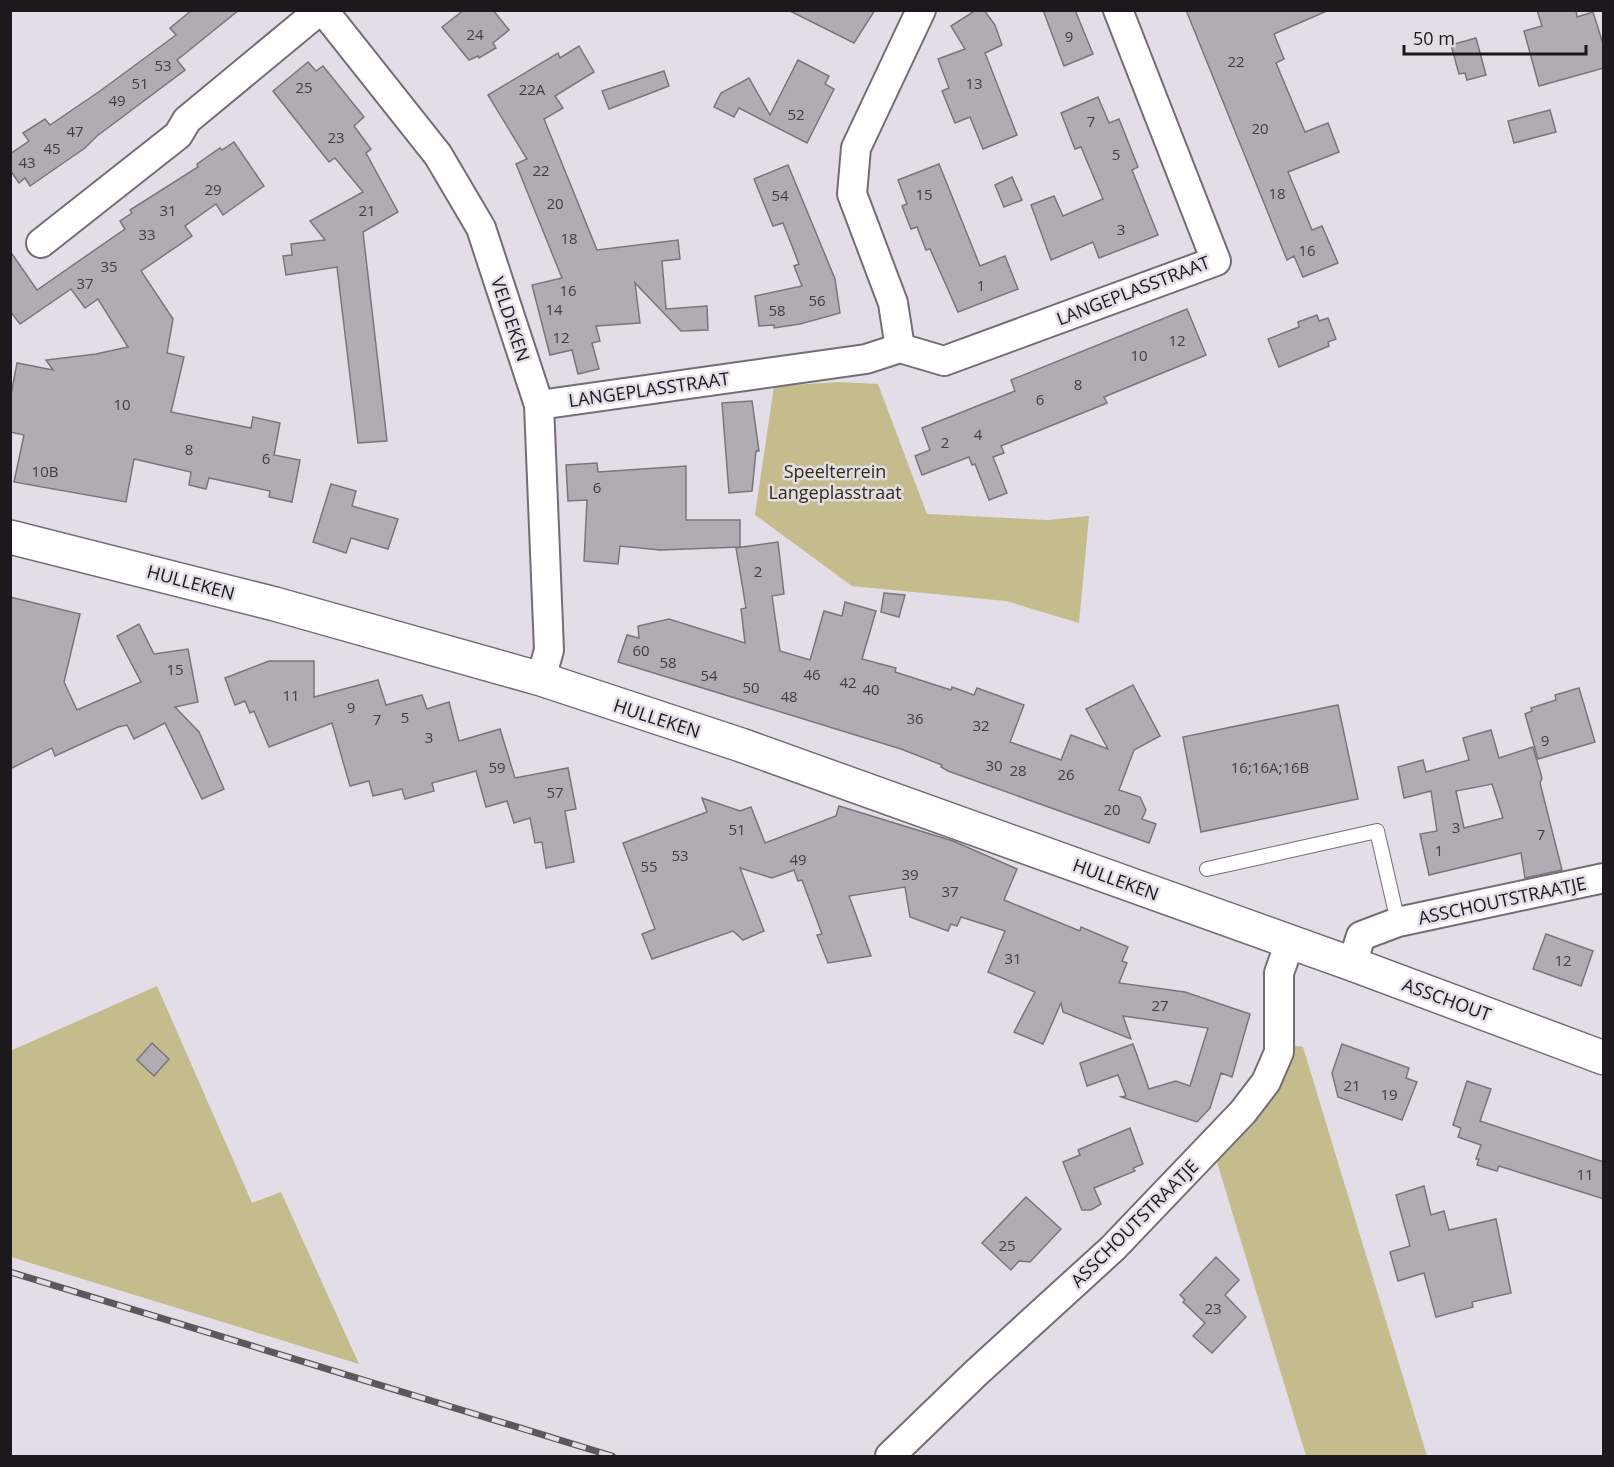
<svg xmlns="http://www.w3.org/2000/svg" width="1614" height="1467" viewBox="0 0 1614 1467" font-family="'Open Sans',sans-serif">
  <style>
    .green { fill: #c5bc8e }
    .building { fill: #b1abb4; stroke: #7a757d; stroke-width: 1.5; fill-rule: evenodd }
    .lines { fill: none; stroke-linecap: round; stroke-linejoin: round }
    .lane-casing { stroke: #736e76; stroke-width: 16 }
    .street-casing { stroke: #736e76; stroke-width: 32 }
    .secondary-casing { stroke: #736e76; stroke-width: 36 }
    .lane { stroke: #fff; stroke-width: 14 }
    .street { stroke: #fff; stroke-width: 28 }
    .secondary { stroke: #fff; stroke-width: 33 }
    .rail-casing { stroke: #5b585d; stroke-width: 7 }
    .rail { stroke: #e2dde6; stroke-width: 4.5; stroke-dasharray: 14; stroke-linecap: butt }
    .labels { text-anchor: middle; dominant-baseline: central; stroke-width: 5; stroke-linejoin: round; paint-order: stroke }
    .number-label { font-size: 15px; fill: #403e42 }
    .street-label { font-size: 18px; fill: #1b191c; stroke: #e2dde6 }
    .park-label { font-size: 18px; fill: #312b0c; stroke: #e2dde6 }
  </style>
  <rect width="100%" height="100%" fill="#e2dde6"/>
  <g class="green">
    <polygon points="839,382 878,384 927,514 1047,520 1089,516 1079,623 1006,601 852,586 755,515 774,386"/>
    <polygon points="157,986 252,1203 281,1192 359,1364 11,1257 10,1051"/>
    <polygon points="1290,1045 1303,1047 1427,1456 1306,1456 1217,1162 1283,1073"/>
  </g>
  <g class="building">
    <polygon points="192,10 239,10 177,60 185,70 97,136 85,148 30,186 25,178 19,183 10,170 10,154 29,141 23,133 45,119 50,125 100,91 176,35 170,28"/>
    <polygon points="464,10 493,10 509,30 493,43 496,48 479,58 478,56 469,60 442,27"/>
    <polygon points="788,10 875,10 854,43"/>
    <polygon points="976,10 984,10 995,25 1002,45 985,53 1017,135 983,149 970,117 955,123 942,91 949,88 938,59 965,49 951,26"/>
    <polygon points="1043,10 1075,10 1093,54 1064,66"/>
    <polygon points="1186,10 1329,10 1274,34 1284,59 1276,63 1305,132 1328,123 1339,152 1288,172 1312,230 1322,226 1338,263 1303,277 1294,256 1287,260"/>
    <polygon points="1537,10 1576,10 1577,17 1593,12 1604,47 1604,68 1539,86 1524,31 1542,26"/>
    <polygon points="1476,38 1486,75 1467,80 1465,73 1459,74 1451,45"/>
    <polygon points="579,46 594,72 555,96 563,108 544,119 597,250 678,240 680,259 662,261 666,309 707,306 708,330 681,331 635,283 640,323 596,326 600,341 592,343 599,369 578,374 572,350 550,355 532,285 562,278 516,164 527,159 488,95 558,53 560,58"/>
    <polygon points="798,60 829,76 825,84 834,89 807,143 739,108 734,117 714,107 721,93 749,78 770,115"/>
    <polygon points="308,62 316,71 323,66 364,117 354,126 371,149 366,153 398,212 363,232 387,441 358,443 337,267 286,275 283,256 292,255 291,244 325,240 310,221 363,192 335,158 329,162 273,91"/>
    <polygon points="664,71 669,86 609,109 602,91"/>
    <polygon points="1098,97 1109,123 1119,119 1138,167 1132,170 1158,235 1099,258 1093,242 1051,260 1031,205 1054,196 1063,216 1103,199 1081,147 1075,149 1061,113"/>
    <polygon points="1550,110 1556,132 1514,143 1508,121"/>
    <polygon points="234,142 264,186 223,215 216,204 185,226 192,236 141,271 173,319 167,353 184,357 171,412 251,428 253,417 280,423 274,455 300,460 292,502 269,497 270,491 209,478 206,489 189,485 191,472 134,459 126,502 14,482 24,435 10,432 10,400 17,363 53,370 46,360 96,354 128,347 98,299 85,308 71,289 20,324 10,311 10,251 37,290 125,229 120,221 132,213 130,210 198,167 197,164 220,148 222,150"/>
    <polygon points="939,164 980,266 1005,256 1018,289 958,312 930,249 926,250 917,227 911,229 902,206 907,204 898,180"/>
    <polygon points="788,165 835,279 840,313 800,324 774,328 774,325 759,326 755,296 802,286 794,266 799,264 783,223 773,226 754,179"/>
    <polygon points="1012,177 1022,200 1004,207 995,185"/>
    <polygon points="1187,309 1206,355 1104,397 1107,403 1001,446 1004,453 993,457 1007,493 989,500 975,464 972,465 969,457 922,475 915,456 930,450 922,428 1015,391 1011,380"/>
    <polygon points="1317,315 1319,321 1328,318 1336,339 1328,342 1329,346 1279,367 1268,339 1299,327 1298,322"/>
    <polygon points="752,401 759,451 756,451 752,491 729,493 722,403"/>
    <polygon points="597,463 598,472 686,466 686,520 740,520 740,547 660,550 620,546 618,564 584,561 587,500 568,501 566,465"/>
    <polygon points="331,484 356,491 352,506 398,519 388,549 351,538 346,553 313,542"/>
    <polygon points="778,542 784,594 772,596 780,651 810,660 824,611 842,616 845,602 876,611 862,659 896,668 895,672 951,690 952,687 974,695 977,688 1024,705 1010,742 1061,760 1071,735 1108,749 1086,709 1133,685 1160,736 1134,750 1119,790 1140,797 1146,810 1142,819 1156,824 1149,843 948,771 941,767 942,765 901,749 618,662 627,635 639,638 638,626 669,619 745,643 741,609 746,608 736,548"/>
    <polygon points="884,593 905,595 899,617 881,612"/>
    <polygon points="10,597 80,614 64,682 77,710 141,682 117,636 139,624 154,654 188,649 198,702 175,707 199,732 224,789 202,799 165,723 134,739 127,725 118,727 55,756 52,748 10,769"/>
    <polygon points="269,661 314,661 314,697 378,680 386,705 422,695 427,709 449,702 459,741 500,729 515,778 568,768 576,809 565,811 574,862 546,868 542,842 535,843 530,818 514,823 507,801 486,807 476,771 432,783 434,791 405,799 402,789 373,796 369,781 350,786 332,723 269,747 254,711 250,713 245,701 235,705 225,678"/>
    <polygon points="1579,688 1595,742 1538,759 1525,714 1532,711 1531,708 1556,700 1555,695"/>
    <polygon points="1338,705 1358,799 1201,832 1183,737"/>
    <path d="M 1491,730 L 1499,758 L 1533,747 L 1542,778 L 1540,783 L 1562,870 L 1525,878 L 1521,853 L 1429,875 L 1420,834 L 1437,831 L 1431,791 L 1404,798 L 1398,767 L 1423,760 L 1426,772 L 1469,760 L 1463,738 ZM 1492,784 L 1503,818 L 1464,828 L 1456,791 Z"/>
    <polygon points="702,798 740,811 751,807 765,843 836,816 839,806 953,841 1017,869 1004,900 1080,931 1081,927 1128,947 1122,961 1127,963 1119,983 1185,992 1250,1014 1232,1077 1221,1073 1210,1108 1197,1122 1121,1097 1126,1096 1118,1075 1087,1086 1080,1063 1133,1044 1149,1089 1176,1081 1190,1086 1208,1028 1123,1016 1131,1039 1063,1012 1061,1003 1043,1044 1014,1032 1035,992 988,972 1005,931 961,917 957,926 951,924 948,931 910,917 905,887 849,896 871,956 828,963 817,935 822,934 802,880 798,881 794,870 772,878 740,868 764,931 743,940 733,931 652,959 642,934 655,929 623,843 707,812"/>
    <polygon points="1546,934 1593,951 1581,986 1533,969"/>
    <polygon points="152,1043 169,1059 154,1076 137,1060"/>
    <polygon points="1342,1044 1409,1068 1406,1078 1417,1082 1402,1120 1338,1097 1332,1073"/>
    <polygon points="1467,1081 1491,1089 1480,1121 1604,1162 1604,1199 1499,1166 1497,1171 1477,1165 1479,1159 1476,1159 1481,1145 1458,1137 1461,1128 1453,1125"/>
    <polygon points="1130,1128 1143,1164 1133,1168 1135,1171 1094,1188 1101,1204 1091,1210 1082,1210 1063,1162 1080,1155 1078,1150"/>
    <polygon points="1424,1186 1431,1215 1444,1211 1449,1230 1496,1219 1511,1293 1472,1302 1473,1307 1436,1317 1424,1273 1398,1281 1390,1252 1410,1246 1396,1195"/>
    <polygon points="1026,1197 1061,1229 1030,1262 1019,1261 1011,1270 982,1243"/>
    <polygon points="1216,1257 1239,1280 1225,1295 1246,1317 1212,1353 1193,1336 1205,1323 1183,1302 1185,1300 1180,1295"/>
  </g>
  <g class="lines">
    <g class="lane-casing">
      <polyline id="lane" points="1207,869 1377,831 1398,922"/>
    </g>
    <g class="street-casing">
      <g id="street">
        <polyline points="323,10 438,155 481,228 539,405 549,650 541,679"/>
        <polyline points="41,243 178,135 187,120 320,10"/>
        <polyline points="900,348 893,303 852,194 856,148 921,10"/>
        <polyline points="539,405 866,359 900,348 944,361 1216,261 1118,10"/>
        <polyline points="1352,964 1361,936 1398,922 1604,878"/>
        <polyline points="890,1456 976,1373 1113,1248 1243,1112 1266,1082 1279,1052 1279,973 1290,942"/>
      </g>
    </g>
    <g class="secondary-casing">
      <polyline id="secondary" points="10,537 275,604 541,679 741,745 1352,964 1604,1058"/>
    </g>
    <use href="#lane" class="lane"/>
    <use href="#street" class="street"/>
    <use href="#secondary" class="secondary"/>
    <g class="rail-casing">
      <polyline id="rail" points="10,1272 612,1456"/>
    </g>
    <use href="#rail" class="rail"/>
  </g>
  <g class="labels">
    <g class="number-label">
      <text x="475" y="34">24</text>
      <text x="1069" y="36">9</text>
      <text x="1236" y="61">22</text>
      <text x="163" y="65">53</text>
      <text x="140" y="83">51</text>
      <text x="974" y="83">13</text>
      <text x="304" y="87">25</text>
      <text x="532" y="89">22A</text>
      <text x="117" y="100">49</text>
      <text x="796" y="114">52</text>
      <text x="1091" y="121">7</text>
      <text x="1260" y="128">20</text>
      <text x="75" y="131">47</text>
      <text x="336" y="137">23</text>
      <text x="52" y="148">45</text>
      <text x="1116" y="154">5</text>
      <text x="27" y="162">43</text>
      <text x="541" y="170">22</text>
      <text x="213" y="189">29</text>
      <text x="1277" y="193">18</text>
      <text x="924" y="194">15</text>
      <text x="780" y="195">54</text>
      <text x="555" y="203">20</text>
      <text x="168" y="210">31</text>
      <text x="367" y="210">21</text>
      <text x="1121" y="229">3</text>
      <text x="147" y="234">33</text>
      <text x="569" y="238">18</text>
      <text x="1307" y="250">16</text>
      <text x="109" y="266">35</text>
      <text x="85" y="283">37</text>
      <text x="981" y="285">1</text>
      <text x="568" y="290">16</text>
      <text x="817" y="300">56</text>
      <text x="554" y="309">14</text>
      <text x="777" y="310">58</text>
      <text x="561" y="337">12</text>
      <text x="1177" y="340">12</text>
      <text x="1139" y="355">10</text>
      <text x="1078" y="384">8</text>
      <text x="1040" y="399">6</text>
      <text x="122" y="404">10</text>
      <text x="978" y="434">4</text>
      <text x="945" y="442">2</text>
      <text x="189" y="449">8</text>
      <text x="266" y="458">6</text>
      <text x="45" y="471">10B</text>
      <text x="597" y="487">6</text>
      <text x="758" y="571">2</text>
      <text x="641" y="650">60</text>
      <text x="668" y="662">58</text>
      <text x="175" y="669">15</text>
      <text x="812" y="674">46</text>
      <text x="709" y="675">54</text>
      <text x="848" y="682">42</text>
      <text x="751" y="687">50</text>
      <text x="871" y="689">40</text>
      <text x="291" y="695">11</text>
      <text x="789" y="696">48</text>
      <text x="351" y="707">9</text>
      <text x="405" y="717">5</text>
      <text x="915" y="718">36</text>
      <text x="377" y="719">7</text>
      <text x="981" y="725">32</text>
      <text x="429" y="737">3</text>
      <text x="1545" y="740">9</text>
      <text x="994" y="765">30</text>
      <text x="497" y="767">59</text>
      <text x="1270" y="767">16;16A;16B</text>
      <text x="1018" y="770">28</text>
      <text x="1066" y="774">26</text>
      <text x="555" y="792">57</text>
      <text x="1112" y="809">20</text>
      <text x="1456" y="827">3</text>
      <text x="737" y="829">51</text>
      <text x="1541" y="834">7</text>
      <text x="1439" y="850">1</text>
      <text x="680" y="855">53</text>
      <text x="798" y="859">49</text>
      <text x="649" y="866">55</text>
      <text x="910" y="874">39</text>
      <text x="950" y="891">37</text>
      <text x="1013" y="958">31</text>
      <text x="1563" y="960">12</text>
      <text x="1160" y="1005">27</text>
      <text x="1352" y="1085">21</text>
      <text x="1389" y="1094">19</text>
      <text x="1585" y="1174">11</text>
      <text x="1007" y="1245">25</text>
      <text x="1213" y="1308">23</text>
    </g>
    <g class="street-label">
      <text transform="translate(1133 290) rotate(-21)">LANGEPLASSTRAAT</text>
      <text transform="translate(511 319) rotate(72)">VELDEKEN</text>
      <text transform="translate(649 389) rotate(-8)">LANGEPLASSTRAAT</text>
      <text transform="translate(191 582) rotate(15)">HULLEKEN</text>
      <text transform="translate(657 718) rotate(18)">HULLEKEN</text>
      <text transform="translate(1116 879) rotate(20)">HULLEKEN</text>
      <text transform="translate(1502 900) rotate(-12)">ASSCHOUTSTRAATJE</text>
      <text transform="translate(1447 999) rotate(20)">ASSCHOUT</text>
      <text transform="translate(1134 1223) rotate(-45)">ASSCHOUTSTRAATJE</text>
    </g>
    <g class="park-label">
      <text x="835" y="471">Speelterrein<tspan x="835" dy="21">Langeplasstraat</tspan></text>
    </g>
  </g>
  <rect width="1614" height="1467" fill="none" stroke="#1b191c" stroke-width="24"/>
  <path d="M1404 45v9h182v-9" fill="none" stroke="#1b191c" stroke-width="3"/>
  <text x="1413" y="45" font-size="18" fill="#1b191c" stroke="#e2dde6" stroke-width="4.5" paint-order="stroke">50 m</text>
</svg>
